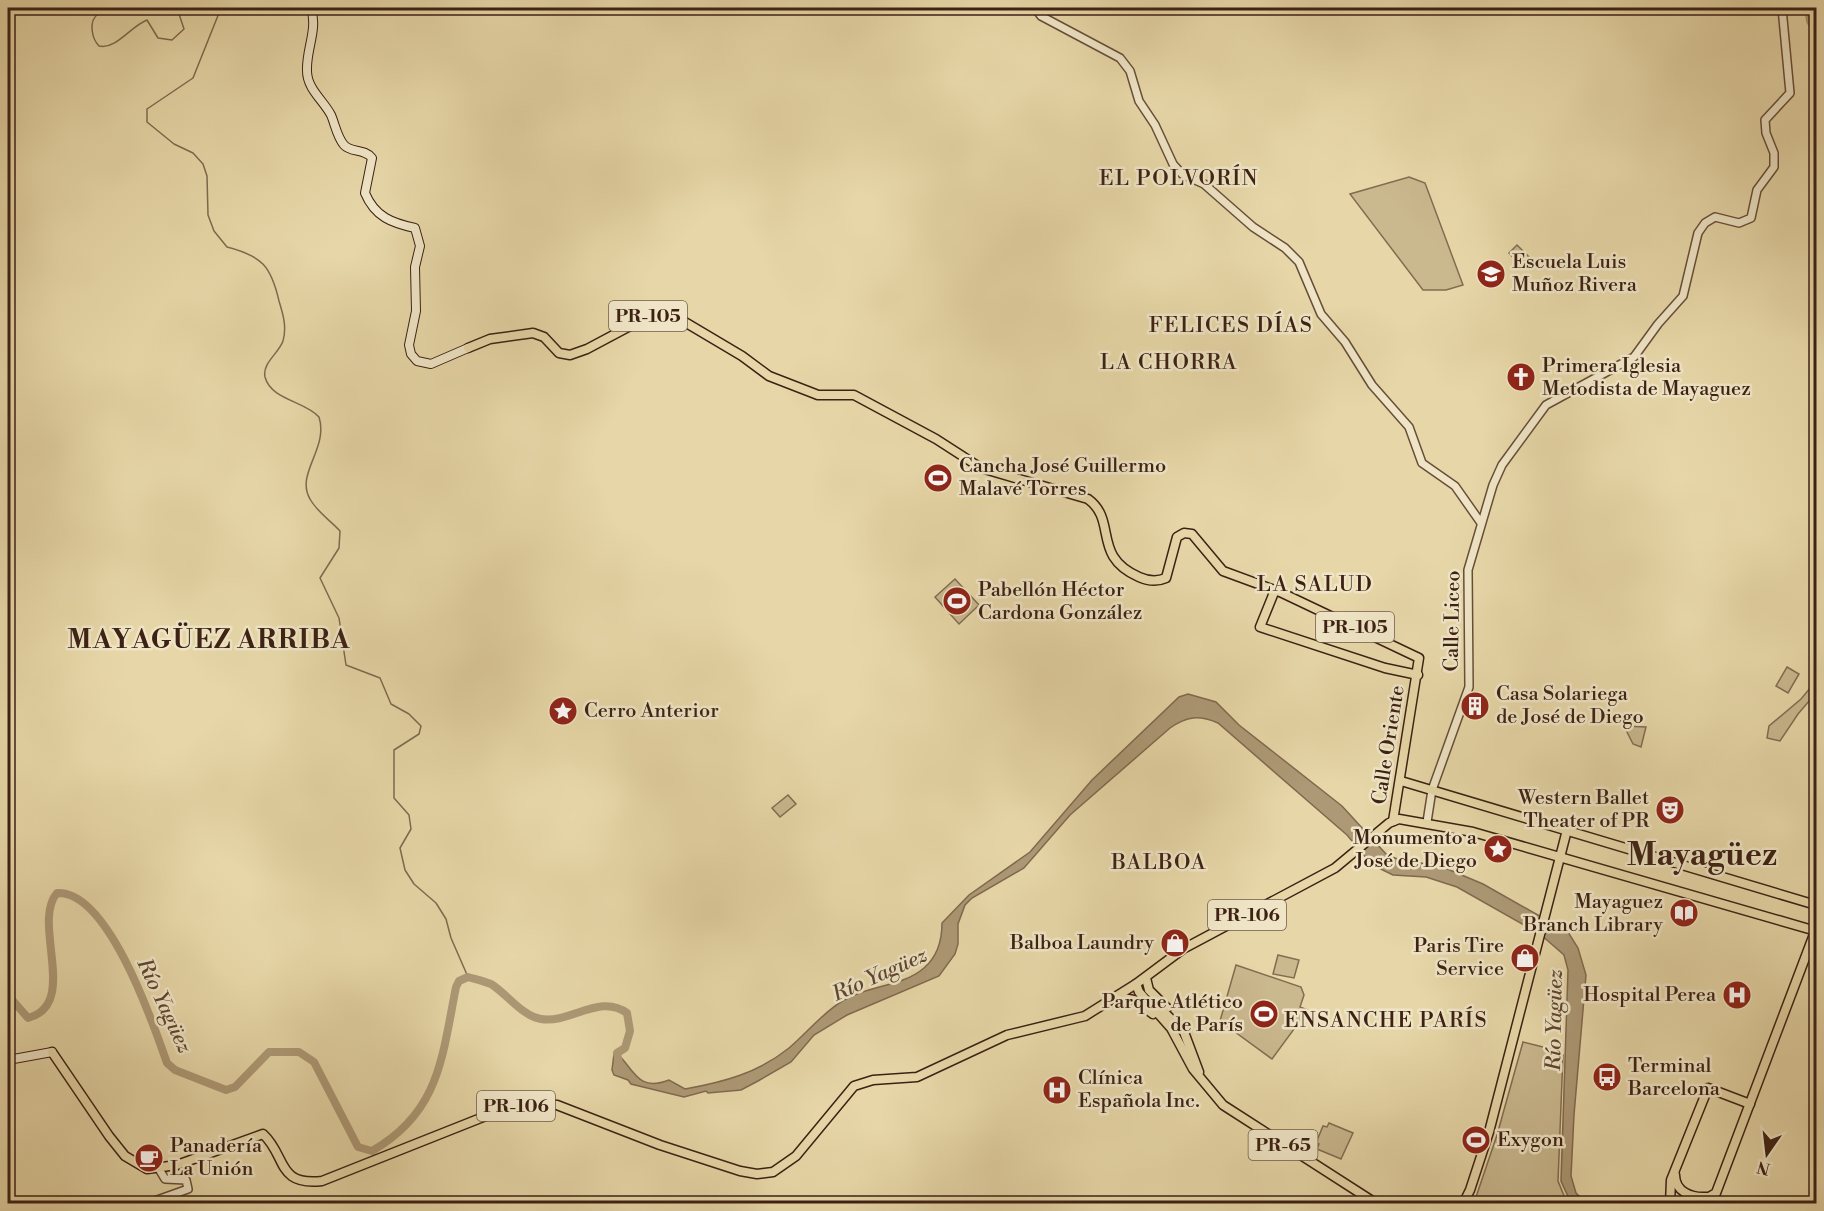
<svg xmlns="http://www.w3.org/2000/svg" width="1824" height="1211" viewBox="0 0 1824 1211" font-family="'Libre Bodoni',serif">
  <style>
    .green { fill: #cab88f; stroke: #836c52; stroke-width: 1.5 }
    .water { fill: #ad9976; stroke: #80694f; stroke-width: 1.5 }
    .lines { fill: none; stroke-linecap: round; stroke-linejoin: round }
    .stream { stroke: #80694f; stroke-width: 1.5 }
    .river { stroke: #ad9976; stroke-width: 8 }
    .tertiary-casing { stroke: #674e39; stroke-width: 10 }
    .secondary-casing { stroke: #3c2114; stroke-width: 10 }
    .primary-casing { stroke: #3c2114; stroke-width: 11 }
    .tertiary { stroke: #efe5c6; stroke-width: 7 }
    .secondary { stroke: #efe5c6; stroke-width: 8 }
    .primary { stroke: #e7d7a8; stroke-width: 8 }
    .labels { text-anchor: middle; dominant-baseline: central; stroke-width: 5; stroke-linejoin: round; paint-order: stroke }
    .shield { fill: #efe5c6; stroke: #725c49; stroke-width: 1.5 }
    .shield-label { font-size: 18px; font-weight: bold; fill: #3c2114 }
    .poi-label { font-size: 20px; fill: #3c2114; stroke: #efe5c6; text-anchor: start }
    .street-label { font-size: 20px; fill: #3c2114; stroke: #efe5c6 }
    .neighbourhood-label { font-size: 21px; letter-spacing: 1.5px; fill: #3c2114; stroke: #efe5c6 }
    .water-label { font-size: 21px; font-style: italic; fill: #5e4531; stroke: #efe5c6 }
    .district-label { font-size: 26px; font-weight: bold; letter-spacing: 1.5px; fill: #3c2114; stroke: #efe5c6 }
    .town-label { font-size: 32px; font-weight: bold; fill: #3c2114; stroke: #efe5c6 }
  </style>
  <rect width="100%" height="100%" fill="#e7d7a8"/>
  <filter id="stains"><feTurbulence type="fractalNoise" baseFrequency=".00333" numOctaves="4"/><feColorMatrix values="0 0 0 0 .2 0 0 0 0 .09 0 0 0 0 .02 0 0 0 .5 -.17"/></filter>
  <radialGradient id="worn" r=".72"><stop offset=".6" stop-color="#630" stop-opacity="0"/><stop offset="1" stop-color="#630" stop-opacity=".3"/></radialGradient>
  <g class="green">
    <polygon points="1409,177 1425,183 1463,285 1446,290 1423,290 1350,194"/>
    <polygon points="1517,245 1532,260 1523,268 1509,253"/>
    <polygon points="955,579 979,605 959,624 935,597"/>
    <polygon points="1787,667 1799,674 1788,693 1776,686"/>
    <polygon points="1816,681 1816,693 1798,714 1780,741 1767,738 1769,726 1801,699"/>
    <polygon points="1624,726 1646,727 1641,747 1633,744"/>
    <polygon points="788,795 796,804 780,817 772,808"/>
    <polygon points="1278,955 1299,960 1294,978 1273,974"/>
    <polygon points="1236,965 1301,987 1304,995 1300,1007 1308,1010 1272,1059 1220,1021"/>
    <polygon points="1523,1042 1551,1049 1563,1055 1558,1181 1567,1203 1474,1203 1497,1135"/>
    <polygon points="1329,1123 1353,1133 1341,1159 1317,1149 1319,1144 1316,1143 1323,1126 1327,1127"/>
  </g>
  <path class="water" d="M 1188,694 L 1216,702 L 1239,725 L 1342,806 L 1387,855 L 1403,861 L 1438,865 L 1483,884 L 1568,932 L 1578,948 L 1586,975 L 1574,1115 L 1571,1176 L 1576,1193 L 1586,1203 L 1571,1203 L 1561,1181 L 1568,970 L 1564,955 L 1540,934 L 1457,887 L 1426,877 L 1393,875 L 1372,865 L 1347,835 L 1218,723 C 1199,715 1187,716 1170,728 L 1070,815 L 1024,868 L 972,898 L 965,905 L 958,924 L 958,944 L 955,954 L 939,976 L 847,1015 L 814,1035 L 791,1062 L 758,1081 L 741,1090 L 708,1093 L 706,1091 L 684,1097 L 631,1084 L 628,1080 L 614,1075 L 612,1070 L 614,1054 L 617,1053 C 635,1071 638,1092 669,1080 L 685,1089 C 724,1082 758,1073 789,1048 C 808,1032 822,1013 844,1000 C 868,985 902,987 924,968 C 938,956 942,940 942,923 L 969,895 L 1030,852 L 1092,780 L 1179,697 Z"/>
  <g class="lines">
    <g class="stream">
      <path d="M 124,8 C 117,9 105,9 98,14 C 88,21 92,39 99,46 C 116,50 131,26 147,20 L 158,38 L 172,40 L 184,29 L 178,11 L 182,8"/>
      <path d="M 221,8 L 193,78 L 147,109 L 147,122 L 174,144 L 193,153 L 203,164 L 207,176 L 208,215 L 214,231 L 227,247 C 262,256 271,266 279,301 C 283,314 287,327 283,341 C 279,353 262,363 265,377 C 271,400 305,401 319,417 C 329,448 295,474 310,499 C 317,512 330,520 340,531 L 339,548 L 320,578 L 339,618 L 346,665 L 380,678 L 391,704 L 409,714 L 421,726 L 419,734 L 394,750 L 394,798 L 409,815 L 411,829 L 400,848 L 405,870 L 414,884 L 436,903 L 446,919 L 451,938 L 468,977"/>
    </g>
    <g class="river">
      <polyline points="1769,8 1779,8"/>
      <polyline points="1808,8 1810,21 1816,31"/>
      <path d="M 8,995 L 28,1018 C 80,1004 31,923 57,893 C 108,890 153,1023 167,1063 L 175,1070 L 226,1090 L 235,1087 L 269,1052 L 299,1052 L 314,1062 L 358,1147 L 372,1151 C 440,1112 442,1057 456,987 L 459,981 L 468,977 C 475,979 484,981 491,984 C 507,994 522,1016 541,1019 C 570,1024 600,993 627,1013 L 630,1031 L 625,1048 L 617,1053 L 619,1063"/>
    </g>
    <g class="tertiary-casing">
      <g id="tertiary">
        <polyline points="1035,8 1041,16 1120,58 1130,71 1139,101 1155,125 1173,164 1182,174 1204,184 1253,227 1285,248 1299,262 1321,314 1345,342 1372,385 1409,427 1422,463 1455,486 1481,523"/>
        <polyline points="1427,822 1432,790 1469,687 1468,570 1493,485 1502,465 1546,405 1634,357 1658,324 1683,296 1698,233 1705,223 1715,217 1739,223 1751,218 1757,190 1774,167 1774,153 1766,133 1765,120 1790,93 1782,8"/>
        <polyline points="146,1204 188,1189 186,1180 165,1179 159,1169"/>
      </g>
    </g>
    <g class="secondary-casing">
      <g id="secondary">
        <path d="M 311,8 C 318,30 306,49 307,71 C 307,89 324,101 331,115 C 335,124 337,137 344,145 C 351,153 364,148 372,158 L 365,193 C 375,217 392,223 415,228 L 420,246 L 415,267 L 416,311 L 409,345 L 411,354 L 417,361 L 431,364 L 468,348"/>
        <polyline points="8,1060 52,1052"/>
      </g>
    </g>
    <g class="primary-casing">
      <g id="primary">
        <path d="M 468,348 L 490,339 L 533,333 L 544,337 L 559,353 L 570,355 L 587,349 L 649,316 L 678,318 L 742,356 L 769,376 L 818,395 L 854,395 L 936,439 L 981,468 L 1088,499 C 1118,521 1091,556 1139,577 C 1148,581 1157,582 1166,578 L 1177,537 L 1184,533 L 1192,534 L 1223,571 L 1280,592 L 1419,658 L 1393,821"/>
        <polyline points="1275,590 1260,627 1385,668 1418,675"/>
        <polyline points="1401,781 1816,905"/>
        <polyline points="1146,978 1149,990 1167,1008"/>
        <polyline points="1136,984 1139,992 1171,1028 1193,1069 1223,1105 1377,1204"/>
        <polyline points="1117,997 1134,1000 1153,1014"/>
        <polyline points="1160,1008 1184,1032 1199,1072"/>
        <path d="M 52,1052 L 109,1136 L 125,1156 L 147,1169 L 177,1165 L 263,1134 C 287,1156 276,1186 322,1181 L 501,1110 L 536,1103 L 557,1105 L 660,1145 L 740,1171 L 757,1174 L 773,1172 L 796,1156 L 854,1086 L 873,1080 L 917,1077 L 1007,1035 L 1085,1016 L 1136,984 L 1183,949 L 1335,868 L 1389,823 L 1399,819 L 1473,832 L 1816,931"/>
        <path d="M 1675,1175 C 1675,1192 1692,1198 1706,1197"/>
        <polyline points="1463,1204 1470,1190 1489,1132 1567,830"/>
        <polyline points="1670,1204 1671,1180 1708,1088 1750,1104"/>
        <polyline points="1697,1204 1716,1193 1816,929"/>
      </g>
    </g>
    <use href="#tertiary" class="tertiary"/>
    <use href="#secondary" class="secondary"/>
    <use href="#primary" class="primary"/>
  </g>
  <defs>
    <g id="school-disc" transform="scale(1.5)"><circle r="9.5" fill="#8f2418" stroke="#efe5c6"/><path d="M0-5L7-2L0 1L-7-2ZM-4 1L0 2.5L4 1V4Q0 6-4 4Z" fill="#fff"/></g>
    <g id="church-disc" transform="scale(1.5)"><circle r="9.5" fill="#8f2418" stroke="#efe5c6"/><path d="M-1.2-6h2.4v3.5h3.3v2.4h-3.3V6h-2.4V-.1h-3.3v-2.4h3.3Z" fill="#fff"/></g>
    <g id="stadium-disc" transform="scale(1.5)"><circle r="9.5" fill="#8f2418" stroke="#efe5c6"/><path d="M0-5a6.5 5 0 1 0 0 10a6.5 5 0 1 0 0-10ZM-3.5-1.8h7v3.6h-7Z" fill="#fff"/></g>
    <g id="building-disc" transform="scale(1.5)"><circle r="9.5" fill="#8f2418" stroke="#efe5c6"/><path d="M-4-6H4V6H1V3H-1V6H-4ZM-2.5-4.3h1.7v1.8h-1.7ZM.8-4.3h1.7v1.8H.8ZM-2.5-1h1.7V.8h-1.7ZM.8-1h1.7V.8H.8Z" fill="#fff"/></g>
    <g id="sight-disc" transform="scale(1.5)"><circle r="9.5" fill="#8f2418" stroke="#efe5c6"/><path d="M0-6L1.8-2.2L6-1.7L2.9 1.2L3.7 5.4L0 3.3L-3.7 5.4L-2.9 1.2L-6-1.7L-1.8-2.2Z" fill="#fff"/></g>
    <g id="theatre-disc" transform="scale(1.5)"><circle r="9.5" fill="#8f2418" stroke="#efe5c6"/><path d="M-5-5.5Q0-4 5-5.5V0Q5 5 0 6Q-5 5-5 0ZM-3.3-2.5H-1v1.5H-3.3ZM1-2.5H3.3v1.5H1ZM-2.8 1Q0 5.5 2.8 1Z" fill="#fff"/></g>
    <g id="library-disc" transform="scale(1.5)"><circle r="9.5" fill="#8f2418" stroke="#efe5c6"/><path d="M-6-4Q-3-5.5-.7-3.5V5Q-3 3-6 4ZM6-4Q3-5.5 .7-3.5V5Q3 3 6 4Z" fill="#fff"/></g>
    <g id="shop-disc" transform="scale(1.5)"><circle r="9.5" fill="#8f2418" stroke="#efe5c6"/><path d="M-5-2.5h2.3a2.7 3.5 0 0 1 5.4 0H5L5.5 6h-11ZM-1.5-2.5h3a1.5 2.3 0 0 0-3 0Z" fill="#fff"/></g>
    <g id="hospital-disc" transform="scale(1.5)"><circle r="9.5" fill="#8f2418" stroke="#efe5c6"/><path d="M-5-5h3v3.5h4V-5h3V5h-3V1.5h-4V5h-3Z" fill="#fff"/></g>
    <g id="bus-disc" transform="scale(1.5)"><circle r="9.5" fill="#8f2418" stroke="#efe5c6"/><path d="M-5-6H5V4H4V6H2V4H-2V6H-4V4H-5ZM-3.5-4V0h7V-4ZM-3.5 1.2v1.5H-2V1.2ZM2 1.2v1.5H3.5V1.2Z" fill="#fff"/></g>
    <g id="cafe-disc" transform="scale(1.5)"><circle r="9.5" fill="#8f2418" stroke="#efe5c6"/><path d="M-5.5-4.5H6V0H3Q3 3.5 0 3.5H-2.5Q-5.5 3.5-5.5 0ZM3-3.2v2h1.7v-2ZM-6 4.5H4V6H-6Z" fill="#fff"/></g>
  </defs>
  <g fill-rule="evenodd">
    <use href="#school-disc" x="1491" y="274"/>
    <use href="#church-disc" x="1521" y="377"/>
    <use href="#stadium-disc" x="938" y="478"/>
    <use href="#stadium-disc" x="957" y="601"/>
    <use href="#building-disc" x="1475" y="706"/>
    <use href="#sight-disc" x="563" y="711"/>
    <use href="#theatre-disc" x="1670" y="810"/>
    <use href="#sight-disc" x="1498" y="849"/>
    <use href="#library-disc" x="1684" y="913"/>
    <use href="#shop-disc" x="1175" y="943"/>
    <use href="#shop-disc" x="1525" y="958"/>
    <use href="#hospital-disc" x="1737" y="995"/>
    <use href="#stadium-disc" x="1264" y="1014"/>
    <use href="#bus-disc" x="1607" y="1077"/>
    <use href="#hospital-disc" x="1057" y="1090"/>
    <use href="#stadium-disc" x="1476" y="1140"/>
    <use href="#cafe-disc" x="149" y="1158"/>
  </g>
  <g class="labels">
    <g class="shield">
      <rect x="609" y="301" width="78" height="30" rx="4.5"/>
      <rect x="1316" y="612" width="78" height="30" rx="4.5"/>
      <rect x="1208" y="900" width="78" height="30" rx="4.5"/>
      <rect x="477" y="1091" width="78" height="30" rx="4.5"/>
      <rect x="1248.5" y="1130" width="69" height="30" rx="4.5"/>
    </g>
    <g class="shield-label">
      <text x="648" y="316">PR-105</text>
      <text x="1355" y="627">PR-105</text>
      <text x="1247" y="915">PR-106</text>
      <text x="516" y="1106">PR-106</text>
      <text x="1283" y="1145">PR-65</text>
    </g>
    <g class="poi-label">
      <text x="1512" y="262">Escuela Luis<tspan x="1512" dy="23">Muñoz Rivera</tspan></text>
      <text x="1542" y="366">Primera Iglesia<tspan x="1542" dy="23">Metodista de Mayaguez</tspan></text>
      <text x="959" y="466">Cancha José Guillermo<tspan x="959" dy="23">Malavé Torres</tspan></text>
      <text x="978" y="590">Pabellón Héctor<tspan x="978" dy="23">Cardona González</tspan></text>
      <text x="1496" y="694">Casa Solariega<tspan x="1496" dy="23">de José de Diego</tspan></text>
      <text x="584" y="711">Cerro Anterior</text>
      <text x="1649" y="798" text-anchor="end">Western Ballet<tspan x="1649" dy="23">Theater of PR</tspan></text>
      <text x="1477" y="838" text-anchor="end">Monumento a<tspan x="1477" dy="23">José de Diego</tspan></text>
      <text x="1663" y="902" text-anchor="end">Mayaguez<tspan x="1663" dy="23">Branch Library</tspan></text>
      <text x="1154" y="943" text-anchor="end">Balboa Laundry</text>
      <text x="1504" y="946" text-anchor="end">Paris Tire<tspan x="1504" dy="23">Service</tspan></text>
      <text x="1716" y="995" text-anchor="end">Hospital Perea</text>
      <text x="1243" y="1002" text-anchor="end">Parque Atlético<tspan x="1243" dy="23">de París</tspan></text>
      <text x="1628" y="1066">Terminal<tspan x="1628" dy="23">Barcelona</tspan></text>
      <text x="1078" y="1078">Clínica<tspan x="1078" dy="23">Española Inc.</tspan></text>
      <text x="1497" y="1140">Exygon</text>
      <text x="170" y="1146">Panadería<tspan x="170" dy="23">La Unión</tspan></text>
    </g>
    <g class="street-label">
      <text transform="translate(1453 621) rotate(-89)">Calle Liceo</text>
      <text transform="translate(1389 745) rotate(-81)">Calle Oriente</text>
    </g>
    <g class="neighbourhood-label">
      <text x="1179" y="179">EL POLVORÍN</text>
      <text x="1231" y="326">FELICES DÍAS</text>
      <text x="1169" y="363">LA CHORRA</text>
      <text x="1315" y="585">LA SALUD</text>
      <text x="1159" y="863">BALBOA</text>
      <text x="1386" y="1021">ENSANCHE PARÍS</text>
    </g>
    <g class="water-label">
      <text transform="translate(880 975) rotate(-24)">Río Yagüez</text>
      <text transform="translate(164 1006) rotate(65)">Río Yagüez</text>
      <text transform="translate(1555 1020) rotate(-89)">Río Yagüez</text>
    </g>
    <g class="district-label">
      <text x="209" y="640">MAYAGÜEZ ARRIBA</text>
    </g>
    <g class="town-label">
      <text x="1702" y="855">Mayagüez</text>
    </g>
  </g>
  <rect width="1824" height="1211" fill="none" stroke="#e7d7a8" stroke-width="30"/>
  <rect x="9" y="9" width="1806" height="1193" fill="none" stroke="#3c2114" stroke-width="3"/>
  <rect x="15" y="15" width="1794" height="1181" fill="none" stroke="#3c2114" stroke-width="1.5"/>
  <g transform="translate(1767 1154) rotate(194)" stroke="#efe5c6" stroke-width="4.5" paint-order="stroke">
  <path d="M0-4.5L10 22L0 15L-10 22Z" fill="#3c2114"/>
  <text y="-9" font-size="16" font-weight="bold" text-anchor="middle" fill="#3c2114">N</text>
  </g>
  <rect width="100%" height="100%" filter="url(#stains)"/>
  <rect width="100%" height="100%" fill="url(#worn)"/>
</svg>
